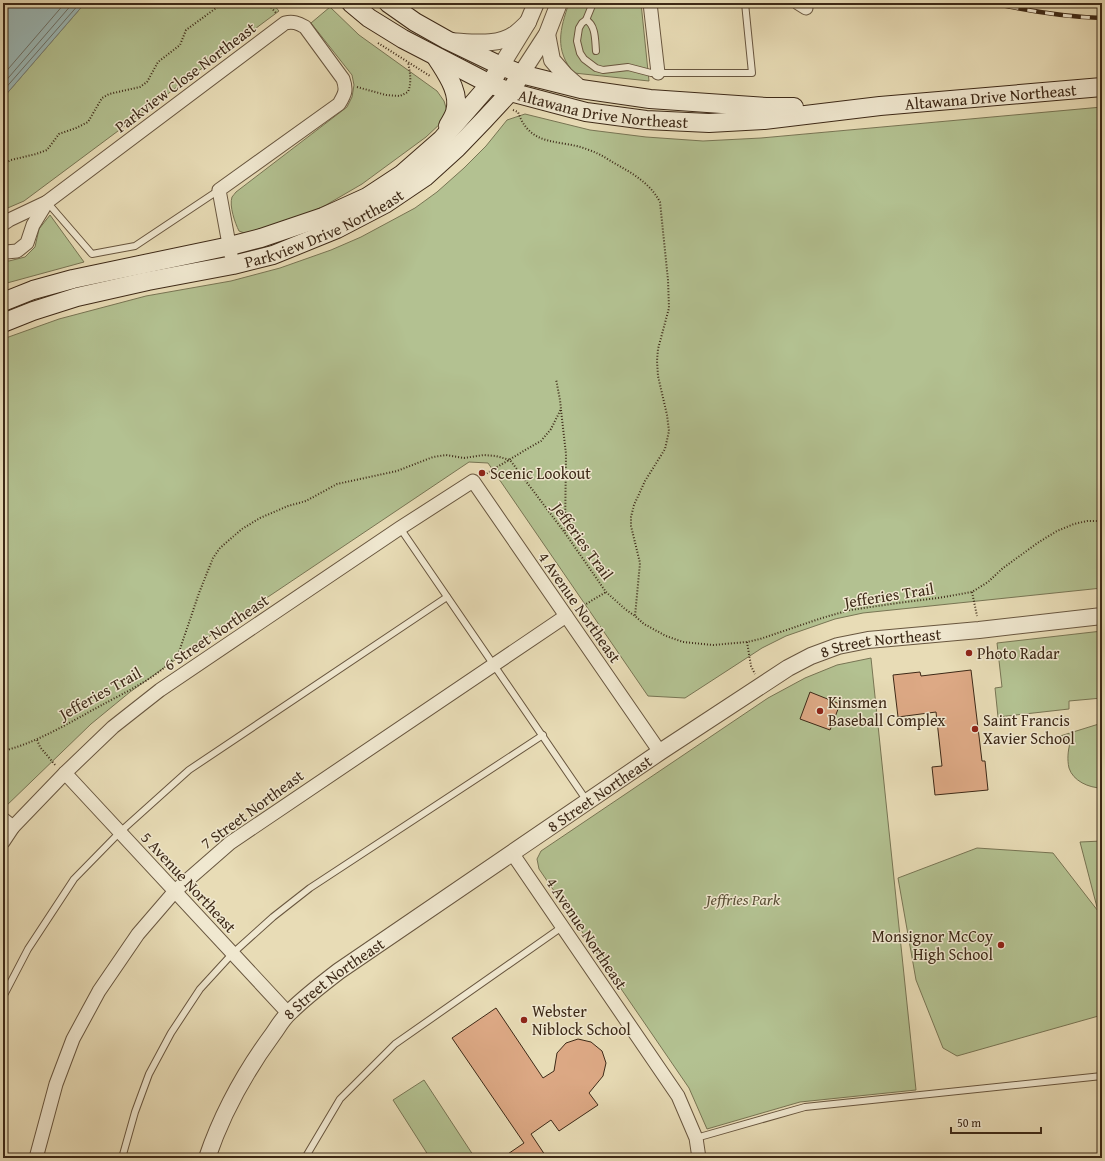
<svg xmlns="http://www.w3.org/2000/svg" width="1105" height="1161" viewBox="0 0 1105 1161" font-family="'Gentium Book Plus',serif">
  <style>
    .green { fill: #b3c191; stroke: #787554 }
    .water { fill: #9bb9b8; stroke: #757f78 }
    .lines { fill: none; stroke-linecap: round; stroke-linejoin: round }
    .shore { stroke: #6c7168; stroke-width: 1 }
    .building { fill: #dda985; stroke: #3d2917 }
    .service-casing { stroke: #68563f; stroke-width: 8 }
    .minor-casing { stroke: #68563f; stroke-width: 15 }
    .tertiary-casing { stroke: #68563f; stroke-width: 18 }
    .secondary-casing { stroke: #3d2917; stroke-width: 20 }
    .path { stroke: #3d2917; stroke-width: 2; stroke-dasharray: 1 2; stroke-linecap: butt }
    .service { stroke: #f0e8d0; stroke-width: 6 }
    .minor { stroke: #f0e8d0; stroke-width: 13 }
    .tertiary { stroke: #f0e8d0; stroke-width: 16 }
    .secondary { stroke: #f0e8d0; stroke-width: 18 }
    .rail-casing { stroke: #3d2917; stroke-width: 4.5 }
    .rail { stroke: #f0e8d0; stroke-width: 3; stroke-dasharray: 9; stroke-linecap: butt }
    .poi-dot { fill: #8f2418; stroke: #f0e8d0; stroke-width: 1.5 }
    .labels { text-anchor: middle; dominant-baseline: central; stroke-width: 3; stroke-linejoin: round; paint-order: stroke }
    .street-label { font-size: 16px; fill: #3d2917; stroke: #f0e8d0 }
    .poi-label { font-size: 16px; fill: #3d2917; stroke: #f0e8d0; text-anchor: start }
    .park-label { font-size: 16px; font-style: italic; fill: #5a4f36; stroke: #f0e8d0 }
  </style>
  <rect width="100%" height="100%" fill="#e8dcb6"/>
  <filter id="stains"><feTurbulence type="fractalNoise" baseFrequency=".005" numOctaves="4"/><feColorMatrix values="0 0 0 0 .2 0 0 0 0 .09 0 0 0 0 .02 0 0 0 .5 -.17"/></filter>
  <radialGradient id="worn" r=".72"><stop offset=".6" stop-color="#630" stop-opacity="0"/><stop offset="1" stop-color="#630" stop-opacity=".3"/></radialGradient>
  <g class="green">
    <polygon points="85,3 272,3 279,11 24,201 3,210 3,98"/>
    <path d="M 569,3 L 641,3 L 649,81 L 574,73 C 554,50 560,29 569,3 Z"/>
    <path d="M 330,7 L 359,35 L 437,91 L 444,101 L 447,111 L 443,121 L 426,137 L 362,184 L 326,205 L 294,220 L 247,234 L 239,231 C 235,223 229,206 232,197 C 233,195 235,194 236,192 L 347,107 L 352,97 L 354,85 L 352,75 L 311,23 Z"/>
    <polygon points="1102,107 1102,588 863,613 835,619 786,636 762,648 685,698 648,696 488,463 469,462 189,650 130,692 91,724 4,808 3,807 3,339 59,319 146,296 231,281 280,268 331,250 361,237 415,208 437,192 464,168 486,146 507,120 525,114 590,130 646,137 703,141 761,138"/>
    <polygon points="50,215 84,262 7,283 3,285 3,260 9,261 25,257 35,247 39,229"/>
    <polygon points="1102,631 1102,698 1069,701 1069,709 998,717 995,688 1002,687 997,643"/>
    <polygon points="871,658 916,1090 800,1102 707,1129 689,1088 539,869 537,859 541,851 768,698 805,678 837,665"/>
    <path d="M 1102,723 L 1102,788 C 1089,788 1073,781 1069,768 C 1067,759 1068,751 1070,743 L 1057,737 Z"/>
    <polygon points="1102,841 1102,1015 957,1056 943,1048 916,980 898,878 977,848 1053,853 1098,911 1080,842"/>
    <polygon points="424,1080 475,1158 430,1158 393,1100"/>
  </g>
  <polygon class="water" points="3,3 85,3 3,98"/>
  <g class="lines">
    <g class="shore">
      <polyline points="3,75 65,3"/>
      <polyline points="3,84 73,3"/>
      <polyline points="3,91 80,3"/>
    </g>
  </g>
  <g class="building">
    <polygon points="971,670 982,761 985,761 988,790 935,795 932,767 942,766 936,712 898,717 893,675 920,672 921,676"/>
    <polygon points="810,692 840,704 830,730 800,719"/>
    <polygon points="496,1008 543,1078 554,1071 557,1053 566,1043 578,1039 591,1042 602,1051 606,1063 603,1076 589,1093 598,1105 559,1131 551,1120 531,1134 547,1158 502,1158 524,1143 452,1038"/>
  </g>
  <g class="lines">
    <g class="service-casing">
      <g id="service">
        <polyline points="593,3 586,20 582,23 579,28 577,41 580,53 584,59 596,68 603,70 628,67 651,73 752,73 745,3"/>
        <path d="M 586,20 C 596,25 595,41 596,51"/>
        <polyline points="47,202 92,254 135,246 219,190"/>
        <polyline points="400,528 587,801"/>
        <polyline points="3,997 28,949 74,879 120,832 189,770 447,597"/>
        <polyline points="696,1138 805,1107 1102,1076"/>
        <polyline points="122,1158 135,1112 149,1074 171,1033 200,989 233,953 273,917 310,888 543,735"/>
        <polyline points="305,1158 340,1099 395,1044 562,927"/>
      </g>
    </g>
    <g class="minor-casing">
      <g id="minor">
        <polyline points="650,3 658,73"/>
        <polyline points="798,3 806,8"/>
        <path d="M 3,224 L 9,220 L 47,202 L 285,23 C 293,21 298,23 305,27 L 343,79 C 347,90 345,94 339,104 L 219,190 L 231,255"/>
        <polyline points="3,251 6,252 17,251 27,243 33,225 47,202"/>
        <polyline points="65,773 288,1013"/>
        <polyline points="3,819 13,827"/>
        <polyline points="3,842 13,827 65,773 113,727 160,690 400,528 473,481 660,752"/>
        <polyline points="512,853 678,1096 696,1138 699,1158"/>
        <polyline points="36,1158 56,1084 73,1039 99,991 138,934 175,891 230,843 566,616"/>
      </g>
    </g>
    <g class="tertiary-casing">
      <g id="tertiary">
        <polyline points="547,34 552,60 565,75 581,89"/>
        <path d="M 449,41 C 471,42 498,47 516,33 C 520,30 524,26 528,22"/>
        <polyline points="501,66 528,22 536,3"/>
        <polyline points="521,74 547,34 559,3"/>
        <path id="s1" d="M 207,1158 C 222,1114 245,1072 273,1034 C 278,1027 283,1018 290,1012 C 305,997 322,984 339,971 L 660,752 L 788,668 L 811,656 L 838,646 L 868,640 L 979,630 L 1102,616"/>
      </g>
    </g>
    <g class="secondary-casing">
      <g id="secondary">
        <path id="s2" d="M 351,3 L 369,18 L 403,39 L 490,84 L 510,92 L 586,112 L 646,120 L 709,123 L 764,120 L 880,106 L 1102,87"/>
        <polyline points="388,3 415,22 447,40 501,66 521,74 581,89 650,99 766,107 794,107"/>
        <path d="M 436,57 C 445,72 461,92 455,112 C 454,116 451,121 448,126"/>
        <polyline points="3,302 33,290 73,279 230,246 261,238 323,217 367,197 402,174 442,139 490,84 501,66"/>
        <path id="s3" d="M 3,323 L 33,311 L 77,297 L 148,281 L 233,265 L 273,255 L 337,229 L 385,204 L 425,177 L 457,148 L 484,120 L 510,92 L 521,74"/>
      </g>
    </g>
    <g class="path">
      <polyline points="267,3 277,14"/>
      <polyline points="378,43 430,76"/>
      <path d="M 357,87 L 386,95 L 400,96 L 408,92 C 412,81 410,73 408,62"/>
      <path d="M 513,110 L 518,112 C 531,149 560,138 589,150 C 598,153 606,158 614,163 C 632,173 650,183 660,202 L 668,280 L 669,308 L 658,349 L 657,361 L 658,376 L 667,415 L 669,431 L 665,449 L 645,481 L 634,505 L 631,517 L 631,526 L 640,563 L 635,616"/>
      <polyline points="3,164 11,160 36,154 47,150 59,134 76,128 88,122 102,98 109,94 140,87 147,82 158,62 180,45 186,30 223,3"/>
      <polyline points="561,410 566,454 565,533"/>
      <polyline points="484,475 532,446 541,441 551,429 561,409 560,400 556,379"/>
      <polyline points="972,592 977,616"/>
      <polyline points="576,610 606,592"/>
      <polyline points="747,642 751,666 755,674"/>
      <polyline points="37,740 40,747 56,766"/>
      <path d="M 3,751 C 39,742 70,722 102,705 C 127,691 162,676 179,652 L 199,593 L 213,558 L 220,548 L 228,541 L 242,529 L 260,518 L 288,506 L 306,501 L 337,484 L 397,471 L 433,457 L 446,455 L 464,458 L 484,455 L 496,456 L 510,460 L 565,533 L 606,592 L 625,609 L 635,616 L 644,624 L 666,636 L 683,642 L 713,645 L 747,642 L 760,639 L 822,618 L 850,610 L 898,603 L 938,598 L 972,592 L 988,582 L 1003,568 L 1039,542 L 1057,531 L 1074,524 L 1087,521 L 1102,521"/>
    </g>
    <use href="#service" class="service"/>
    <use href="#minor" class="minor"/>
    <use href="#tertiary" class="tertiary"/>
    <use href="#secondary" class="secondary"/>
    <g class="rail-casing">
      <path id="rail" d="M 992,3 C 1029,11 1065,17 1102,18"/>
    </g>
    <use href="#rail" class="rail"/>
  </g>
  <g class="poi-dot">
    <circle cx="482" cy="473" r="4"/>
    <circle cx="969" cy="653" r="4"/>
    <circle cx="820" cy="711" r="4"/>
    <circle cx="975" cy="729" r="4"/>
    <circle cx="1001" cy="945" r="4"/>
    <circle cx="524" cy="1020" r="4"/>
  </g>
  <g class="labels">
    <g class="street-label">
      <text transform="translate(185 77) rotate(-37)">Parkview Close Northeast</text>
      <text stroke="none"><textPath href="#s2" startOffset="668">Altawana Drive Northeast</textPath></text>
      <text stroke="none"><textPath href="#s2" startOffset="278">Altawana Drive Northeast</textPath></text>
      <text stroke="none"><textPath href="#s3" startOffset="336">Parkview Drive Northeast</textPath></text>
      <text transform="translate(583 541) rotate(54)">Jefferies Trail</text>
      <text transform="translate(889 595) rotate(-9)">Jefferies Trail</text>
      <text transform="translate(580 607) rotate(55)">4 Avenue Northeast</text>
      <text transform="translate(216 632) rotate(-34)">6 Street Northeast</text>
      <text stroke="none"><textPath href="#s1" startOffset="872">8 Street Northeast</textPath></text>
      <text transform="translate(100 693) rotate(-29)">Jefferies Trail</text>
      <text stroke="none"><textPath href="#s1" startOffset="548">8 Street Northeast</textPath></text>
      <text transform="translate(252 809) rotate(-36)">7 Street Northeast</text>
      <text transform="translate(189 882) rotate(47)">5 Avenue Northeast</text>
      <text transform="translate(587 933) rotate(56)">4 Avenue Northeast</text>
      <text stroke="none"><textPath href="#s1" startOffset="224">8 Street Northeast</textPath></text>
    </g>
    <g class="poi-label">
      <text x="490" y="473">Scenic Lookout</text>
      <text x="977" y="653">Photo Radar</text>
      <text x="828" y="702">Kinsmen<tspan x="828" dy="18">Baseball Complex</tspan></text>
      <text x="983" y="720">Saint Francis<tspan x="983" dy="18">Xavier School</tspan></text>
      <text x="993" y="936" text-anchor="end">Monsignor McCoy<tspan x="993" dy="18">High School</tspan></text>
      <text x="532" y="1011">Webster<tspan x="532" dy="18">Niblock School</tspan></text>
    </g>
    <g class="park-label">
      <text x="743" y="899">Jeffries Park</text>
    </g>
  </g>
  <rect width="1105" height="1161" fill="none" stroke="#e8dcb6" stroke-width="16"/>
  <rect x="4" y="4" width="1097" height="1153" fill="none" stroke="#3d2917" stroke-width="2"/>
  <rect x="8" y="8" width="1089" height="1145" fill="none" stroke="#3d2917"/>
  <path d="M951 1127v6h90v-6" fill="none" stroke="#3d2917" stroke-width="2"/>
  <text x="957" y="1127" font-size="12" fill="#3d2917" stroke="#f0e8d0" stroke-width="3" paint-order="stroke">50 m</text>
  <rect width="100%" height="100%" filter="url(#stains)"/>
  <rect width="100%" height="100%" fill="url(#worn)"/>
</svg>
